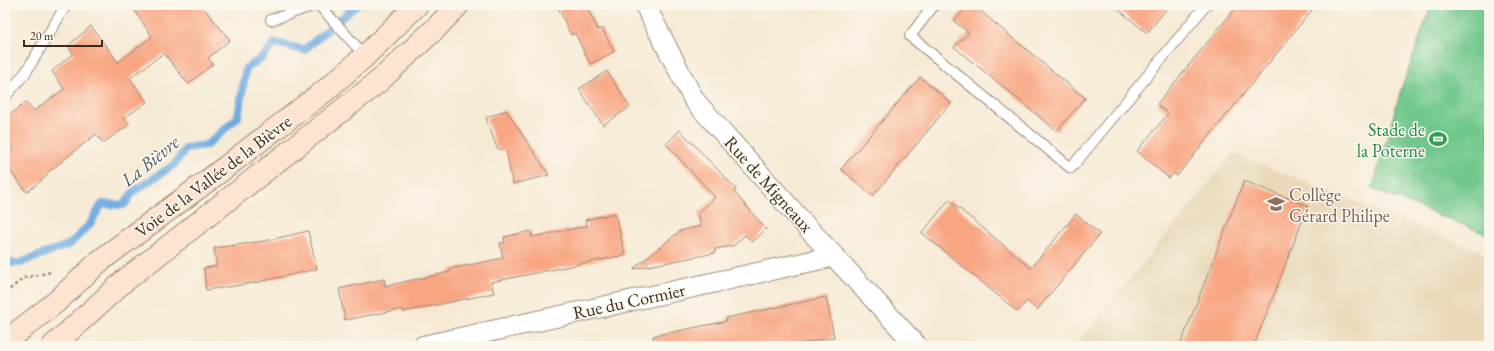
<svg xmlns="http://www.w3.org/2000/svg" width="1494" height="351" viewBox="0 0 1494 351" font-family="'EB Garamond',serif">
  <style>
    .built { fill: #e9d9ba }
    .green { fill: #71c88d; stroke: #567956 }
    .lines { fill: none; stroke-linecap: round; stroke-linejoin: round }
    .stream { stroke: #6face1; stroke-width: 8 }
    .building { fill: #f8a682 }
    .service-casing { stroke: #988a7a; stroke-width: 12 }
    .minor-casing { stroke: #988a7a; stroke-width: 22 }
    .secondary-casing { stroke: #988a7a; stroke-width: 24 }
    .path { stroke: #988a7a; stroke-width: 2.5; stroke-dasharray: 3 3; stroke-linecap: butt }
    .service { stroke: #fff; stroke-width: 10 }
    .minor { stroke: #fff; stroke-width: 20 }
    .secondary { stroke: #fde4d1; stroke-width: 22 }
    .labels { text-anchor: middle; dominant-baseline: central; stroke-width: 3; stroke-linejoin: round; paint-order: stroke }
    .leisure-label { font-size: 18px; fill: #27864d; stroke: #fbf7ec; text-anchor: end }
    .street-label { font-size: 18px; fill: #3b2a1e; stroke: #fbf7ec }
    .education-label { font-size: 18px; fill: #785e54; stroke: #fbf7ec; text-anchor: start }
    .water-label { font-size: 19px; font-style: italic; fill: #4d5862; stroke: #fbf7ec }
  </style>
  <rect width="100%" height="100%" fill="#fbf7ec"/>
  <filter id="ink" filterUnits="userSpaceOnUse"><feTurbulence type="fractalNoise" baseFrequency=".025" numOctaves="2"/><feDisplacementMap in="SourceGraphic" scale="8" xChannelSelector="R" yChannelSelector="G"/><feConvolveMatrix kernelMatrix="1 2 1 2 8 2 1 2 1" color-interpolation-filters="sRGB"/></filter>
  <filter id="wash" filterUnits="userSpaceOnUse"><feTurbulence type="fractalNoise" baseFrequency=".012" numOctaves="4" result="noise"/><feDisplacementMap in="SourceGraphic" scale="16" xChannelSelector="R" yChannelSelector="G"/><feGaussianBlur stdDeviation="0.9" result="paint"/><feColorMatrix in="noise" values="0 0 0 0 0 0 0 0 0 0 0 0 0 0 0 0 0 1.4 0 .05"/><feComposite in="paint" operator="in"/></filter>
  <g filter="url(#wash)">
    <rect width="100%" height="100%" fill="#f6ead5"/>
    <polygon class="built" points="1233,153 1489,255 1489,346 1075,346"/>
    <polygon class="green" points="1432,5 1489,5 1489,235 1372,189 1401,90 1428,14"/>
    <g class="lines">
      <polyline class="stream" points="5,263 20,263 70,244 90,224 102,204 124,205 133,192 174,165 186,148 207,145 238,117 246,68 262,58 275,43 304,50 357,5"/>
    </g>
    <g id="blocks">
      <g class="building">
        <polygon points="131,5 201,5 230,40 208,58 213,64 188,84 164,53 130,78 147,102 124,118 129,125 103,143 96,134 46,174 47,176 27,192 5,165 5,155 14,149 5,138 5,119 26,102 34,111 64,89 52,71 74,53 68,46 91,26 118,62 152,37"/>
        <polygon points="557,5 586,5 598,30 602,28 614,52 590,64 575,33 571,35"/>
        <polygon points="968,5 973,5 1085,98 1057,131 954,47 969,33 954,21"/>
        <polygon points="1113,5 1170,5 1147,33"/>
        <polygon points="1238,5 1316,5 1177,176 1174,173 1169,178 1137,151 1168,114 1157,104"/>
        <polygon points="607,71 630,107 603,125 579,89"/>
        <polygon points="920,77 951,103 873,196 841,169"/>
        <polygon points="506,110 549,175 513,184 506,151 497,148 486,118"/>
        <polygon points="680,130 736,189 734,192 766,229 753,242 745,235 733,246 715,249 715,253 633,269 680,231 701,226 698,213 715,197 666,144"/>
        <polygon points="1244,181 1308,206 1254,346 1180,346"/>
        <polygon points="949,200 1031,268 1076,214 1100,234 1037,310 1027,301 1018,312 922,233"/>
        <polygon points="615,213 625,255 491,282 494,293 403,312 403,309 345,320 339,289 384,279 385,286 450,272 450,269 503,258 500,243 505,243 504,237 531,231 532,237 587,226 585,220"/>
        <polygon points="308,231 317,269 254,283 206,290 204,268 217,266 214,248 265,241"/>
        <polygon points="826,297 834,337 790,346 654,346 653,336 727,321 726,318"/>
      </g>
    </g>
  </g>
  <g filter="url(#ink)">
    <use href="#blocks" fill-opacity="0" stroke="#988a7a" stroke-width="1"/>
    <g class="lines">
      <g class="service-casing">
        <g id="service">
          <polyline points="319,5 365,56"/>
          <polyline points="934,5 910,36 1071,168 1206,5"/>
          <polyline points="271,20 314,5"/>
          <polyline points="5,97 26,72 66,5"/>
        </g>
      </g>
      <g class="minor-casing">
        <g id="minor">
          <polyline points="645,5 694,100 806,226 917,346"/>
          <polyline points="423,346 835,256"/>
        </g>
      </g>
      <g class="secondary-casing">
        <g id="secondary">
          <polyline points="5,342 56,302 101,260 218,173 327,89 365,56 417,5"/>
          <polyline points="53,346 123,282 378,82 435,29 458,5"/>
        </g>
      </g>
      <polyline class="path" points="5,293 24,278 51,272"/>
      <use href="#service" class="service"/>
      <use href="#minor" class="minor"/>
      <use href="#secondary" class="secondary"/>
    </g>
  </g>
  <defs>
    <g id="stadium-bare" transform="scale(1.38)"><path d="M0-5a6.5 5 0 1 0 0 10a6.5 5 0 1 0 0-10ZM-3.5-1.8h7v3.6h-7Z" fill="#2e9e5b" stroke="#fbf7ec" stroke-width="2.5" paint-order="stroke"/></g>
    <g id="school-bare" transform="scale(1.38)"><path d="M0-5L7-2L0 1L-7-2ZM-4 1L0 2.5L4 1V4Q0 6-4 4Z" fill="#8d6e63" stroke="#fbf7ec" stroke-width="2.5" paint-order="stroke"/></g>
  </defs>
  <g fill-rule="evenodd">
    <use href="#stadium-bare" x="1438" y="139"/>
    <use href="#school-bare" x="1276" y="204"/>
  </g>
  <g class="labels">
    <g class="leisure-label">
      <text x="1425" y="129">Stade de<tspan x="1425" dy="21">la Poterne</tspan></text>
    </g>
    <g class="street-label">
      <text transform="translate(213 176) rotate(-37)">Voie de la Vallée de la Bièvre</text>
      <text transform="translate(769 184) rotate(48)">Rue de Migneaux</text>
      <text transform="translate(629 301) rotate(-12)">Rue du Cormier</text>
    </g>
    <g class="education-label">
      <text x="1289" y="194">Collège<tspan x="1289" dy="21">Gérard Philipe</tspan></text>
    </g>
    <g class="water-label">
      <text transform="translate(150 161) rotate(-39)">La Bièvre</text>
    </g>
  </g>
  <rect width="1494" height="351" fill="none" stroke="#fbf7ec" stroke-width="20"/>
  <path d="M24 40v6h78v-6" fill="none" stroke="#3b2a1e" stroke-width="2"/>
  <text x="30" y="40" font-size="12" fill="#3b2a1e" stroke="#fbf7ec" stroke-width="3" paint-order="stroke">20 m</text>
</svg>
